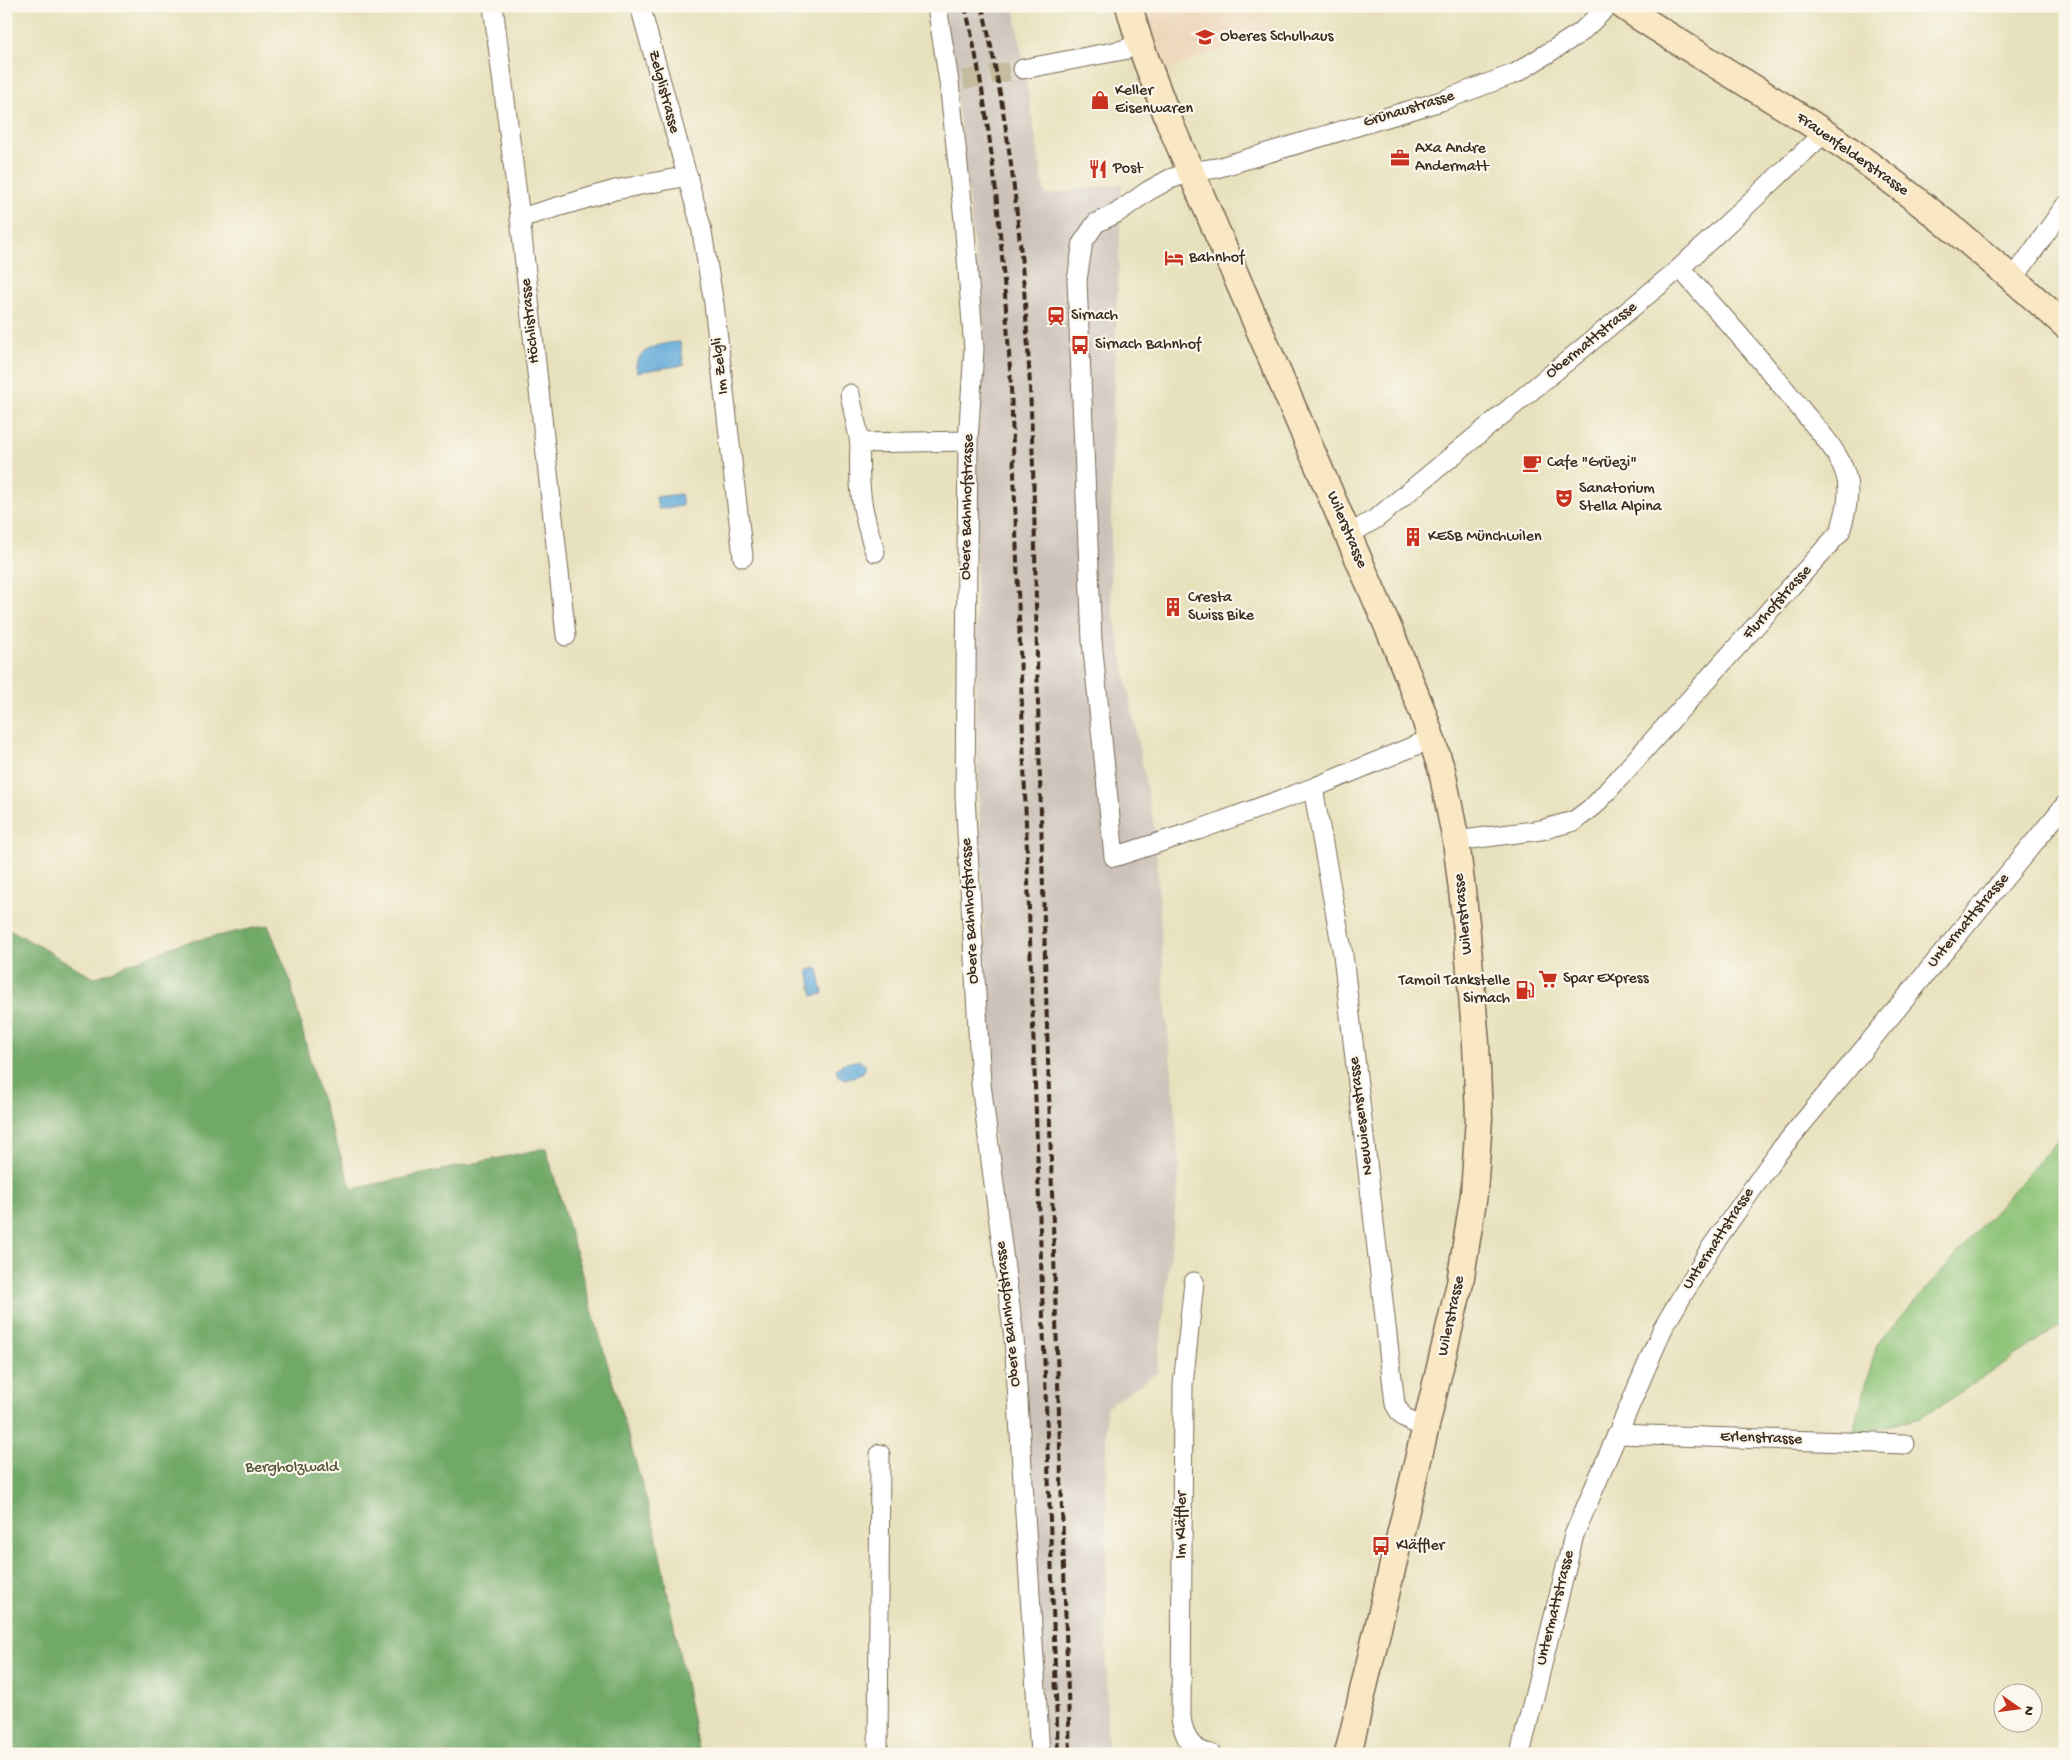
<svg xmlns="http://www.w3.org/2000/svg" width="2071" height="1760" viewBox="0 0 2071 1760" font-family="'Gochi Hand',sans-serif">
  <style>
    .built { fill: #eed7bb }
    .industrial { fill: #ccc2b9 }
    .green { fill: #8cc377; stroke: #64764a }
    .forest { fill: #71a968; stroke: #566a43 }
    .water { fill: #62aad9; stroke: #4e6a7c }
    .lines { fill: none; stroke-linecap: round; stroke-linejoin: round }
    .street-tunnel { stroke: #c5bc9d; stroke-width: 19; stroke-dasharray: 19 9; stroke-linecap: butt }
    .street-casing { stroke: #786a56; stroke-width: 21 }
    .secondary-casing { stroke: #786a56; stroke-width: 29 }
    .street { stroke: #fff; stroke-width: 19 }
    .secondary { stroke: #fae7c3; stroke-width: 26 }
    .rail { stroke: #3b2a1e; stroke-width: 4; stroke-dasharray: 8 4; stroke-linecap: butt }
    .labels { text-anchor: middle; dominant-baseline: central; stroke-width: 4.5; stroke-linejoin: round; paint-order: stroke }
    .poi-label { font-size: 16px; fill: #3b2a1e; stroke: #fbf7ec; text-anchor: start }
    .street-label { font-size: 16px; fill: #3b2a1e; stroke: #fbf7ec }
    .park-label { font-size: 16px; fill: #535839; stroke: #fbf7ec }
  </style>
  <rect width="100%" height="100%" fill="#fbf7ec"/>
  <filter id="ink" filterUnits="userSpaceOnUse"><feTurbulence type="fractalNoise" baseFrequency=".02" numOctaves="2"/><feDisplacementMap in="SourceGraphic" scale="10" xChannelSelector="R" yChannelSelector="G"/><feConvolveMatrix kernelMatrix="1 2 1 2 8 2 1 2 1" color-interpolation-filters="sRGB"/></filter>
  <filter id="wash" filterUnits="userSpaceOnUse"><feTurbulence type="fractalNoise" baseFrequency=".0096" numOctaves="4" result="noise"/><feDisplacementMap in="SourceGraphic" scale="20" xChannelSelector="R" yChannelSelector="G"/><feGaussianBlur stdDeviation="1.12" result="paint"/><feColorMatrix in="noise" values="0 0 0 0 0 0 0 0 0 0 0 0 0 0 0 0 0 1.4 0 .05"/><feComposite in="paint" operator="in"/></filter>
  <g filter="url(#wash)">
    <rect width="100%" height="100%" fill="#e8e1bd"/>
    <polygon class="built" points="1141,6 1268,6 1276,31 1164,70"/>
    <polygon class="industrial" points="943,6 1014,6 1045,195 1122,183 1113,408 1110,593 1155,832 1165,996 1180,1169 1157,1373 1106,1407 1107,1754 1047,1754 991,1108 976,726 976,444 984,334 959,115"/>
    <polygon class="green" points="2065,1132 2065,1323 1921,1418 1853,1434 1877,1344"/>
    <polygon class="forest" points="268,925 289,977 315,1080 352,1189 546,1148 656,1534 699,1754 6,1754 6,927 94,978 179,944"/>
    <g class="water">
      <path d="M 680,342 L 684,365 L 637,372 C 630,350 664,342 680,342 Z"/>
      <polygon points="681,494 683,506 658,509 656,497"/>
      <polygon points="818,968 823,994 813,996 808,970"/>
      <polygon points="859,1060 866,1066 862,1074 845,1079 838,1076 836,1069 842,1064"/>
    </g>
  </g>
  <g filter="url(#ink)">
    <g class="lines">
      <polyline class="street-tunnel" points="963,80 1023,69"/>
      <g class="street-casing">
        <g id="street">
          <polyline points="493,6 520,218 566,636"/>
          <polyline points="640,6 701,226 714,304 743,557"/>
          <polyline points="937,6 949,82 964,220 974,349 968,441 965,796 981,1084 1014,1338 1040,1754"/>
          <polyline points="1023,69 1123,50 1140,44"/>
          <polyline points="520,218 615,190 688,176"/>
          <polyline points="2013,279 2065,206"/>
          <polyline points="850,394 860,443"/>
          <polyline points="1348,535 1377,518 1680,268 1824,133"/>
          <path d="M 875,552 C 861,509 858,488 860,443 L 968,441"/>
          <polyline points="1431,739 1313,788 1198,830 1114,857 1092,641 1077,280 1083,242 1096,223 1117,213 1148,191 1170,179 1190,172 1217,168 1441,101 1516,73 1580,33 1608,6"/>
          <path d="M 1313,788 L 1343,955 L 1395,1404 C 1403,1420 1410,1423 1427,1426"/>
          <path d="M 1456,841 L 1541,830 L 1574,821 L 1594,806 L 1840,532 C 1845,515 1850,499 1847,480 C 1842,455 1820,432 1804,413 C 1765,363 1722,316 1680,268"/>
          <path d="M 1194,1282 L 1183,1385 L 1181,1719 C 1185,1738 1190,1750 1211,1754"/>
          <polyline points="1617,1434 1905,1444"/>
          <polyline points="878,1754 880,1454"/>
          <polyline points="1520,1754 1574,1535 1663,1328 1710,1249 1777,1154 2065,805"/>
        </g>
      </g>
      <g class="secondary-casing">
        <g id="secondary">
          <polyline points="1129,6 1140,44 1171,126 1394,641 1423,713 1442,771 1456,841 1466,923 1476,1043 1479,1118 1474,1194 1460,1283 1348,1754"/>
          <path d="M 1623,6 C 1689,51 1759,89 1825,133 C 1910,191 1989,257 2065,325"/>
        </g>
      </g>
      <use href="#street" class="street"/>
      <use href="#secondary" class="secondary"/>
      <g class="rail">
        <path d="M 965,6 C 995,131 1003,258 1011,386 L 1058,1754"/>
        <path d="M 982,6 C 1039,246 1032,497 1039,742 C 1048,1079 1059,1417 1070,1754"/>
      </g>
    </g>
  </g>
  <defs>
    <g id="school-bare" transform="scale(1.5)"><path d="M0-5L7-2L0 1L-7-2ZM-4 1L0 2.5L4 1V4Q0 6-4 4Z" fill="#c8321e" stroke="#fbf7ec" stroke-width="2.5" paint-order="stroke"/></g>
    <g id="shop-bare" transform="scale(1.5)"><path d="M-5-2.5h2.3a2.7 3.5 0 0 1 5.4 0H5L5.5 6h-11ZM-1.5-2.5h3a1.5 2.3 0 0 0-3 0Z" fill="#c8321e" stroke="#fbf7ec" stroke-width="2.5" paint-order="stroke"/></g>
    <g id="office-bare" transform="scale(1.5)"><path d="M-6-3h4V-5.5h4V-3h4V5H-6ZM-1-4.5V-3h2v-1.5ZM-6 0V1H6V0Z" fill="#c8321e" stroke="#fbf7ec" stroke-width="2.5" paint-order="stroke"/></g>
    <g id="restaurant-bare" transform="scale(1.5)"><path d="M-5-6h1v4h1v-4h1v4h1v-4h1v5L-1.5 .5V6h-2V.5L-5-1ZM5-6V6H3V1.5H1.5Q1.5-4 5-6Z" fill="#c8321e" stroke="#fbf7ec" stroke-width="2.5" paint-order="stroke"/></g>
    <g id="hotel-bare" transform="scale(1.5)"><path d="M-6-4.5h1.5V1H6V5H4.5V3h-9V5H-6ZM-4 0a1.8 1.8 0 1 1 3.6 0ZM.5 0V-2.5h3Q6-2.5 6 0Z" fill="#c8321e" stroke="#fbf7ec" stroke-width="2.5" paint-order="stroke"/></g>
    <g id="station-bare" transform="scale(1.5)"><path d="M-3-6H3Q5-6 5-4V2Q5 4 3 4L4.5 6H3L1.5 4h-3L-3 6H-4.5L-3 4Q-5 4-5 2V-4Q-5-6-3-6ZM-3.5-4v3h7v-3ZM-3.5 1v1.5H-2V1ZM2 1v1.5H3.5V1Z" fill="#c8321e" stroke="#fbf7ec" stroke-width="2.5" paint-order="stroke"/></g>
    <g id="bus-bare" transform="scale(1.5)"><path d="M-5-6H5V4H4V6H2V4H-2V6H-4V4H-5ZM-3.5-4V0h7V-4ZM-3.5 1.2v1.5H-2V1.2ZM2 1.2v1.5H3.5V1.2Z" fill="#c8321e" stroke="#fbf7ec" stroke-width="2.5" paint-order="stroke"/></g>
    <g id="cafe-bare" transform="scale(1.5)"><path d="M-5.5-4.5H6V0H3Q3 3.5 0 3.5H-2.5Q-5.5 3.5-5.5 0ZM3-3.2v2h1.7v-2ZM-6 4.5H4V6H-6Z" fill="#c8321e" stroke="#fbf7ec" stroke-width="2.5" paint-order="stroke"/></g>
    <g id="theatre-bare" transform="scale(1.5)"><path d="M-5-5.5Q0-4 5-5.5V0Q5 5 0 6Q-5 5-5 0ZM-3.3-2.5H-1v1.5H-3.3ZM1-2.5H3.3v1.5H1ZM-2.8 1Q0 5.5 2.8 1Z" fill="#c8321e" stroke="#fbf7ec" stroke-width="2.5" paint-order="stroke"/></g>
    <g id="building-bare" transform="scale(1.5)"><path d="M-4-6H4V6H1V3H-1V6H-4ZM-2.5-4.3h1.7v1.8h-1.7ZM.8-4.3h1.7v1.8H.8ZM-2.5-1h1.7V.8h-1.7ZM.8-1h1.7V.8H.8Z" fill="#c8321e" stroke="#fbf7ec" stroke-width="2.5" paint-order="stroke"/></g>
    <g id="supermarket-bare" transform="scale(1.5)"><path d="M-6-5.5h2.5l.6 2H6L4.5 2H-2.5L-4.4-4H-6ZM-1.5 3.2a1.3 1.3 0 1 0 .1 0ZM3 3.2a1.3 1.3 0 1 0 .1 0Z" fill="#c8321e" stroke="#fbf7ec" stroke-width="2.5" paint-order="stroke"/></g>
    <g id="fuel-bare" transform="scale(1.5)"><path d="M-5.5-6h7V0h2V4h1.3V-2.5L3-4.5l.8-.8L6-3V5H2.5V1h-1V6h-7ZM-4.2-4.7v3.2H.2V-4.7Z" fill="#c8321e" stroke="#fbf7ec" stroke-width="2.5" paint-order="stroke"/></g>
  </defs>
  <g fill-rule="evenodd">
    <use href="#school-bare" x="1205" y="37"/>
    <use href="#shop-bare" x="1100" y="100"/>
    <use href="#office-bare" x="1400" y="158"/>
    <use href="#restaurant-bare" x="1098" y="169"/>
    <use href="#hotel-bare" x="1174" y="258"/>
    <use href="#station-bare" x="1056" y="316"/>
    <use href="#bus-bare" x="1080" y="345"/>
    <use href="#cafe-bare" x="1532" y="463"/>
    <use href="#theatre-bare" x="1564" y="498"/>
    <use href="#building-bare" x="1413" y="537"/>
    <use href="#building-bare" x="1173" y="607"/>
    <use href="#supermarket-bare" x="1548" y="979"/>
    <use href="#fuel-bare" x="1525" y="990"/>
    <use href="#bus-bare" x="1381" y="1546"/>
  </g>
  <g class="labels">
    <g class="poi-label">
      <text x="1220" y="37">Oberes Schulhaus</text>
      <text x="1115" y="91">Keller<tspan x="1115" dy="18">Eisenwaren</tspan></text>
      <text x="1415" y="149">Axa Andre<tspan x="1415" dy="18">Andermatt</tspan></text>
      <text x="1113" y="169">Post</text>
      <text x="1189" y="258">Bahnhof</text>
      <text x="1071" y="316">Sirnach</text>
      <text x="1095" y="345">Sirnach Bahnhof</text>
      <text x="1547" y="463">Cafe "Grüezi"</text>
      <text x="1579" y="489">Sanatorium<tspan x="1579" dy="18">Stella Alpina</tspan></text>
      <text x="1428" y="537">KESB Münchwilen</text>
      <text x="1188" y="598">Cresta<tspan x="1188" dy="18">Swiss Bike</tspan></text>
      <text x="1563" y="979">Spar Express</text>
      <text x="1510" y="981" text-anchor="end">Tamoil Tankstelle<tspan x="1510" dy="18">Sirnach</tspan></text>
      <text x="1396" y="1546">Kläffler</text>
    </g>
    <g class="street-label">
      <text transform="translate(663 92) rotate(75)">Zelglistrasse</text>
      <text transform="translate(1409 110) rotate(-17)">Grünaustrasse</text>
      <text transform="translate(1852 155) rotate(35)">Frauenfelderstrasse</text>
      <text transform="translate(531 321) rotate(-96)">Höchlistrasse</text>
      <text transform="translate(1592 341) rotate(-39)">Obermattstrasse</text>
      <text transform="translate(721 366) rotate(-97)">Im Zelgli</text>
      <text transform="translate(968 507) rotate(-89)">Obere Bahnhofstrasse</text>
      <text transform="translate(1346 530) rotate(67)">Wilerstrasse</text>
      <text transform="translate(1778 603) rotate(-48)">Flurhofstrasse</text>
      <text transform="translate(971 911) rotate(-93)">Obere Bahnhofstrasse</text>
      <text transform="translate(1464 914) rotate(-96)">Wilerstrasse</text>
      <text transform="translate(1969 921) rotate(-50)">Untermattstrasse</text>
      <text transform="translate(1362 1116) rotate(-97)">Neuwiesenstrasse</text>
      <text transform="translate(1719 1239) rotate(-57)">Untermattstrasse</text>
      <text transform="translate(1009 1314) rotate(-96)">Obere Bahnhofstrasse</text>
      <text transform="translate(1452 1316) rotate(-78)">Wilerstrasse</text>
      <text transform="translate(1761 1439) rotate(2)">Erlenstrasse</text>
      <text transform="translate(1182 1525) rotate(-90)">Im Kläffler</text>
      <text transform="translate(1556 1608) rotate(-76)">Untermattstrasse</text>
    </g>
    <g class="park-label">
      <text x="292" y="1468">Bergholzwald</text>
    </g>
  </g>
  <rect width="2071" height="1760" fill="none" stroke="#fbf7ec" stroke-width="25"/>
  <g transform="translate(2018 1708) rotate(104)"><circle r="24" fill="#fbf7ec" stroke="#aea59a"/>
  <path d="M0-4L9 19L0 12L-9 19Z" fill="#c8321e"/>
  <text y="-8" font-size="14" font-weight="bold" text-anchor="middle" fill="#3b2a1e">N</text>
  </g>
</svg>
